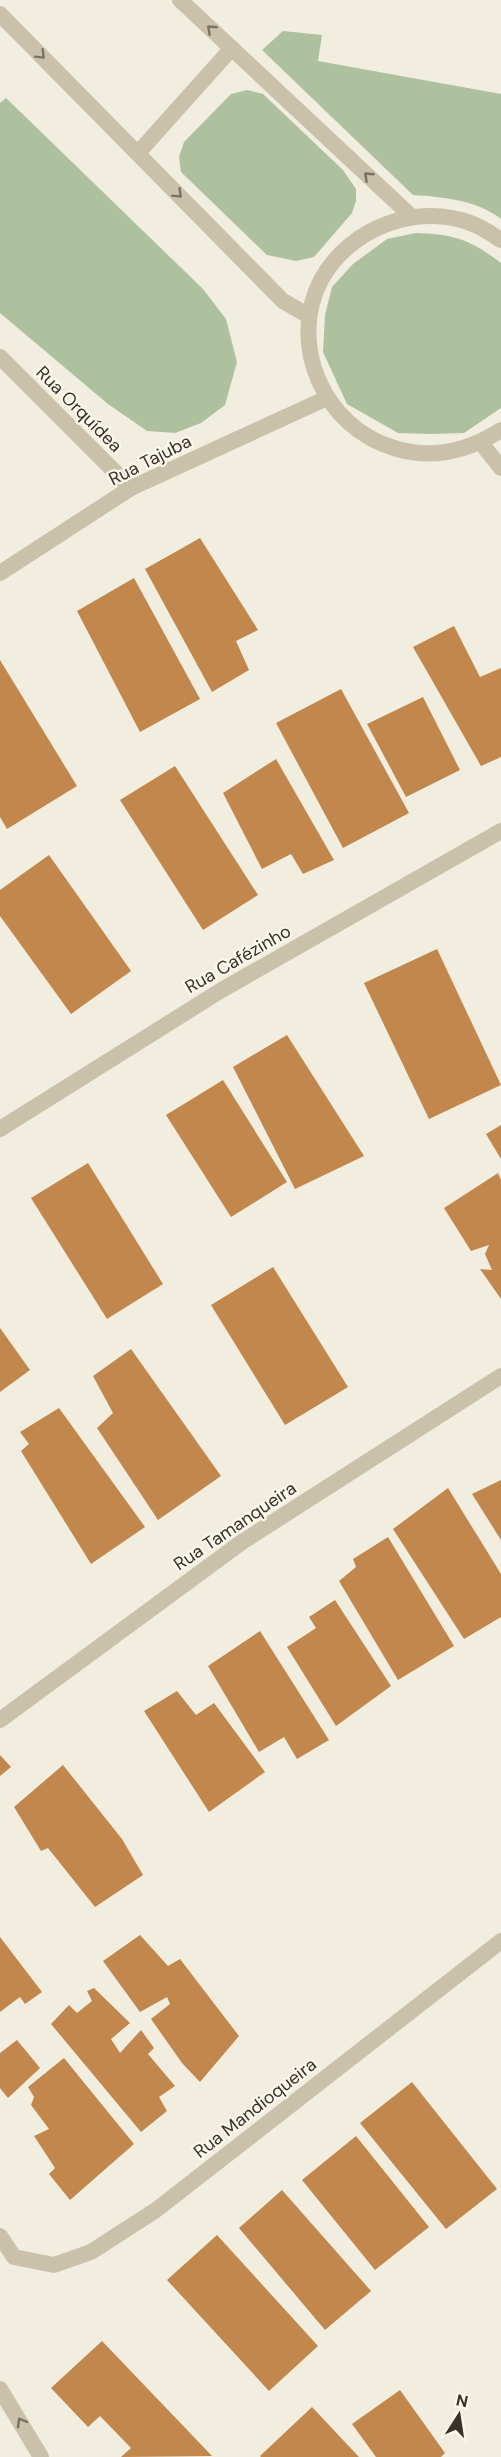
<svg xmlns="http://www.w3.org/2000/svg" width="501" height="2457" viewBox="0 0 501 2457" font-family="'DM Sans',sans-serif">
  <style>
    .green { fill: #adc19f }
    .building { fill: #c2874d }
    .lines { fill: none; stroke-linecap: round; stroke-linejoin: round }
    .minor { stroke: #cac1ab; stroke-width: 16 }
    .tertiary { stroke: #cac1ab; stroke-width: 16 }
    .oneway { stroke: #7a7264 }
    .labels { text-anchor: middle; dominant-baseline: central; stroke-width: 4.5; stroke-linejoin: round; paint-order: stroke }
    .street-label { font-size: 18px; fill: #38322a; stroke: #faf7eb }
  </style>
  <rect width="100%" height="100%" fill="#f2eedf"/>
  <g class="green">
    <path d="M 283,31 L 322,35 L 318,61 L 501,94 L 501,219 C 477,200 443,197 413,195 L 262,50 Z"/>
    <polygon points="247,90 263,94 343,170 356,189 356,201 352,213 314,257 296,261 267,255 181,172 179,157 184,142 231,94"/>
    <polygon points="6,98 203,289 226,319 237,362 225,405 201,423 175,433 147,431 108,404 0,313 0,103"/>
    <path d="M 416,233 C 454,234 471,240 501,263 L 501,408 L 464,433 L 430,434 L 398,433 L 347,404 L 323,352 L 325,315 L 332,287 L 353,264 L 387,239 Z"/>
  </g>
  <g class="building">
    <polygon points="200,538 258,630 236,641 249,670 212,692 145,569"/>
    <polygon points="134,578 200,699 140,732 77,611"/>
    <polygon points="454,626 480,677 501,668 501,757 481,766 413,647"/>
    <polygon points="0,660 77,786 7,829 0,817"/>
    <polygon points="341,689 409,813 343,848 276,723"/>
    <polygon points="423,697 460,770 406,797 367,724"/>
    <polygon points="276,759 334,860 303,874 291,854 262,869 223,793"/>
    <polygon points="175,766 258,895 203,930 120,800"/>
    <polygon points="49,855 131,971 71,1014 0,916 0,890"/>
    <polygon points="437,949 501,1085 429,1119 364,983"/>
    <polygon points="287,1035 364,1156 295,1189 233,1067"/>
    <polygon points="223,1080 287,1182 231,1217 166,1115"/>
    <polygon points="501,1125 501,1159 486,1134"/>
    <polygon points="88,1163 163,1284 107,1319 31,1198"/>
    <polygon points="498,1173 501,1180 501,1299 480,1269 492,1270 485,1254 489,1245 471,1251 444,1208"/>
    <polygon points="273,1267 348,1387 285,1425 211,1305"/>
    <polygon points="0,1328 30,1370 0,1392"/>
    <polygon points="131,1349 221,1476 158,1520 97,1428 113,1413 93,1376"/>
    <polygon points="59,1408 145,1527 91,1564 21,1451 29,1444 20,1432"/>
    <polygon points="501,1480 501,1540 472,1494"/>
    <polygon points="448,1488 501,1574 501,1617 464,1639 393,1529"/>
    <polygon points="388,1537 454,1646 398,1680 339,1581 356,1567 353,1559"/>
    <polygon points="335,1600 391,1686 336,1726 287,1647 316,1628 309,1617"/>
    <polygon points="260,1631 329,1740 297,1759 284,1737 259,1752 208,1666"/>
    <polygon points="177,1691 196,1715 214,1703 265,1772 209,1812 144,1711"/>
    <polygon points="0,1755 11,1767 0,1776"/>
    <polygon points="63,1765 122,1839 143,1875 95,1907 48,1848 41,1851 14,1807"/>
    <polygon points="140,1935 168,1966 180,1959 239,2036 200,2082 182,2063 151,2019 170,2004 167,1997 140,2012 103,1961"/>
    <polygon points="0,1937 42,1992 25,2004 20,1997 0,2012"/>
    <polygon points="94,1988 130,2023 111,2039 120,2053 141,2030 154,2048 148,2054 175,2086 159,2097 167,2111 141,2132 51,2024 69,2005 77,2013 92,2001 87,1991"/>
    <polygon points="17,2040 40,2068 8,2098 0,2088 0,2053"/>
    <polygon points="64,2058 134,2144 70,2200 49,2174 55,2168 34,2136 49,2129 31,2105 34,2097 28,2087"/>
    <polygon points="412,2082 497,2189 446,2229 360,2123"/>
    <polygon points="356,2136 429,2227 375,2270 302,2180"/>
    <polygon points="282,2190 371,2291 325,2330 239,2228"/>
    <polygon points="217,2235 318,2346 269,2391 167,2280"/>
    <polygon points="102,2341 212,2456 121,2457 131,2448 100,2416 88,2427 51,2388"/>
    <polygon points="400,2390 445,2453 441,2457 376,2457 352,2424"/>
    <polygon points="312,2407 359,2457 261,2457 260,2456"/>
  </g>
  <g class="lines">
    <g class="minor">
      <polyline points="180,0 411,216"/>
      <polyline points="0,14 283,301 309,316"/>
      <polyline points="138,153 232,48"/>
      <path d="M 501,240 C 492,234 483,228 473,224 C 418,202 350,227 321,280 C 287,345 325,428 394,448 C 432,460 468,451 501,430"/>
      <polyline points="0,357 131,488"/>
      <polyline points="481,443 501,468"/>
      <polyline points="0,573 131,488 327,398"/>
      <polyline points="0,1129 220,991 501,831"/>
      <polyline points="0,1720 242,1542 501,1376"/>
      <polyline points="0,2236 14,2257 54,2265 91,2252 156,2210 501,1941"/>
    </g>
    <polyline class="tertiary" points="0,2389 41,2457"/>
  </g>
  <defs><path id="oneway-chevron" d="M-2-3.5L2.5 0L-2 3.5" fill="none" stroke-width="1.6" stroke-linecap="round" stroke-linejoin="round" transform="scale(1.5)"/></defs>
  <g class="oneway">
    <use href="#oneway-chevron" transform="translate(211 29) rotate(-137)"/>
    <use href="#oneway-chevron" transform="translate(41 55) rotate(45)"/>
    <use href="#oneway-chevron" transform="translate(368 176) rotate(-137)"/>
    <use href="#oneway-chevron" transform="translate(178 194) rotate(45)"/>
    <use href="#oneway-chevron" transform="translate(21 2422) rotate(-120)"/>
  </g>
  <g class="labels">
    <g class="street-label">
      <text transform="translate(79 409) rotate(45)">Rua Orquídea</text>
      <text transform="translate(150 460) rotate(-27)">Rua Tajuba</text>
      <text transform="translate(238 959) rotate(-30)">Rua Cafézinho</text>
      <text transform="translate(235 1526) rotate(-34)">Rua Tamanqueira</text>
      <text transform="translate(255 2108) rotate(-38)">Rua Mandioqueira</text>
    </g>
  </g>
  <g transform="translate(459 2415) rotate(12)" stroke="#faf7eb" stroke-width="4.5" paint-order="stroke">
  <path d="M0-4.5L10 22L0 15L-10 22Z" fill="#38322a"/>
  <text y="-9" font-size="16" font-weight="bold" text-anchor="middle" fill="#38322a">N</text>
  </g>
</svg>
